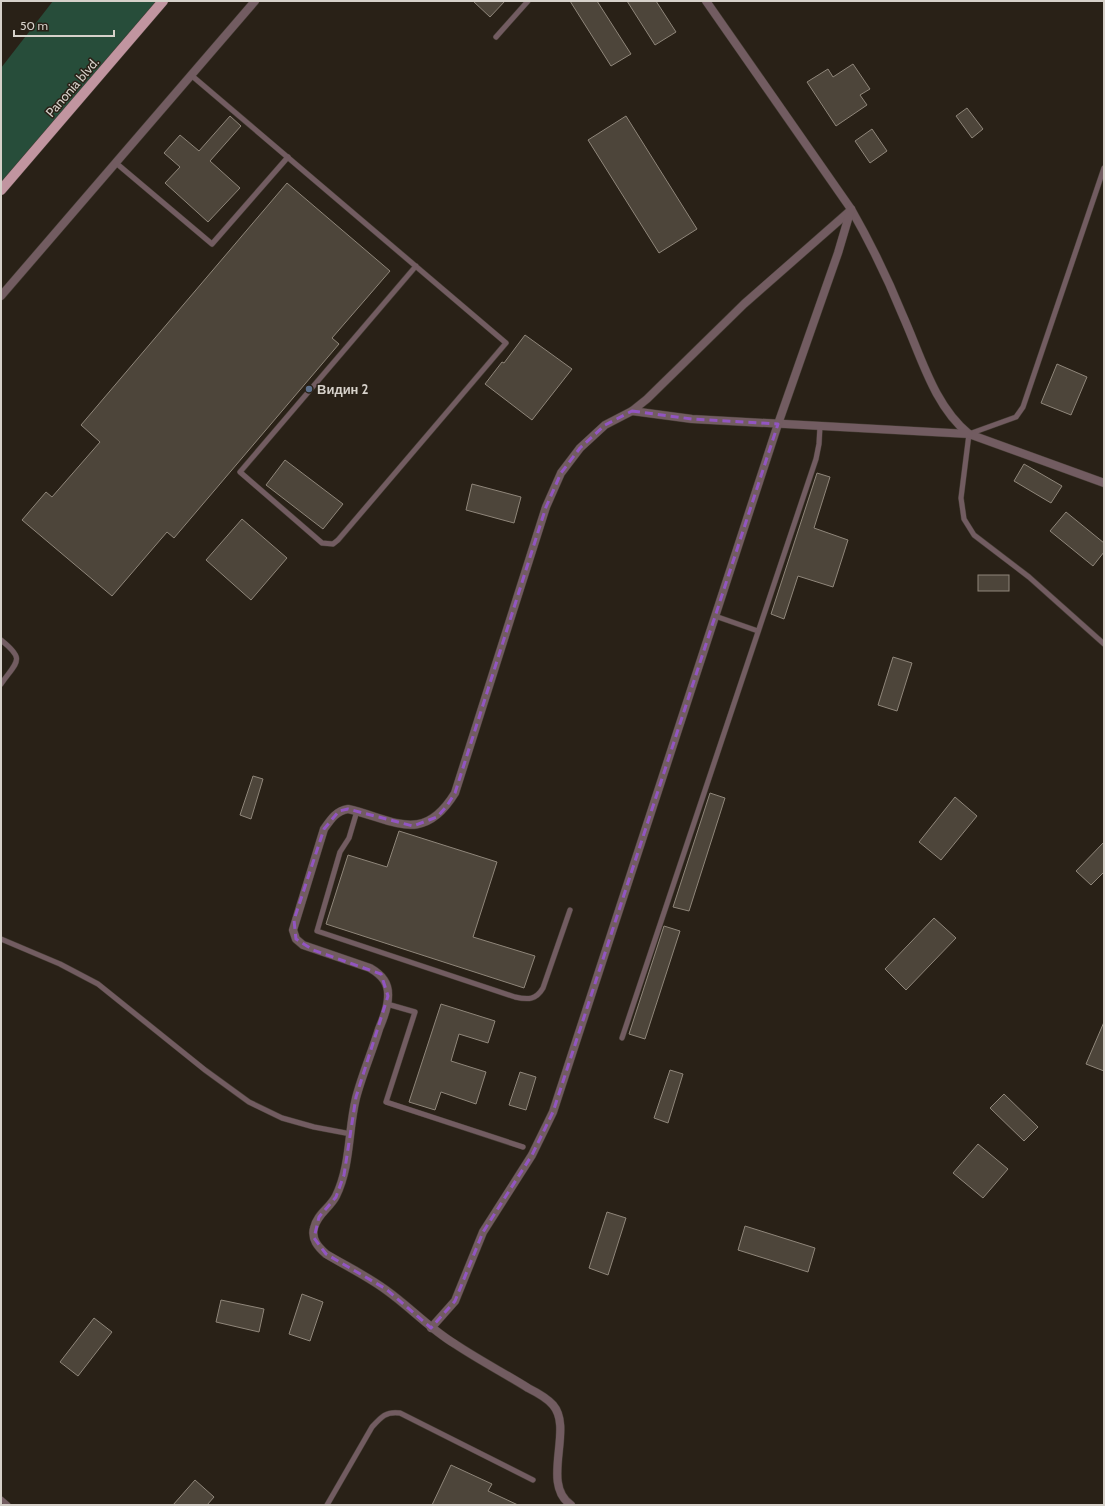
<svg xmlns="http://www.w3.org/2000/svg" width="1105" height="1506" viewBox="0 0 1105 1506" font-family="Cabin,sans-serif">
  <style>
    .green { fill: #274d3a }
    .building { fill: #4d453a; stroke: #8f867a }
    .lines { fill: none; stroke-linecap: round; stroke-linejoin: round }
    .service-casing { stroke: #453d34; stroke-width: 6 }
    .minor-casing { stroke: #453d34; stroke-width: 9 }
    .primary-casing { stroke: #453d34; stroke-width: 11 }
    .service { stroke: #725c61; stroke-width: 5 }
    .minor { stroke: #725c61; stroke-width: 8 }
    .primary { stroke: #c195a0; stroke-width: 10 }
    .marked { fill: none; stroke: #9255c2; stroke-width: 3; stroke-dasharray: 8 5; stroke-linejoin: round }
    .service-dot { fill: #5c6f8a; stroke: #292117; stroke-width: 1.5 }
    .labels { text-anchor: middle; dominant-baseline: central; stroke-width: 3; stroke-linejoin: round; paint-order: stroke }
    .street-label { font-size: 13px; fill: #d6d1ca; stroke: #292117 }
    .poi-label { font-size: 13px; font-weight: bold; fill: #d6d1ca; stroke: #292117; text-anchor: start }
  </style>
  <rect width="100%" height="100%" fill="#292117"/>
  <polygon class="green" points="53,1 163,1 1,190 1,68"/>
  <g class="building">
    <polygon points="473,1 505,1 490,17"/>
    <polygon points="570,1 597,1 631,54 611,66"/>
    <polygon points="627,1 656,1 676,32 655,45"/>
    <polygon points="853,64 870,89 860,95 867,105 836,126 807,82 828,69 833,77"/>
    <polygon points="967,108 983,129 972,138 956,116"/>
    <polygon points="230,116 241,126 210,161 240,188 208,222 165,183 180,167 164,153 180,135 199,151"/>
    <polygon points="626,116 697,229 659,253 588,140"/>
    <polygon points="872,129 887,151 870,163 855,141"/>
    <polygon points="287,183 390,271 332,338 339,344 174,538 167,532 112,596 22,520 46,492 52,497 100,442 81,425"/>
    <polygon points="525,335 572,369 532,420 485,384 502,362 504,363"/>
    <polygon points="1057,364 1087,377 1071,415 1041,403"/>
    <polygon points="285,460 343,504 323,529 266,485"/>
    <polygon points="1024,464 1062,486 1051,503 1014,481"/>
    <polygon points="817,473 830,477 814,528 848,540 833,587 798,576 784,619 771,614"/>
    <polygon points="472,484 521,497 514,523 466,510"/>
    <polygon points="1066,512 1104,543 1104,552 1093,566 1050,531"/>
    <polygon points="242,519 287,558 251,600 206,560"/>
    <rect x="978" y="575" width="31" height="16"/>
    <polygon points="893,657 912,663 897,711 878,705"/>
    <polygon points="253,776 263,779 251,819 240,815"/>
    <polygon points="710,793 725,798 689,911 673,907"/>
    <polygon points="955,797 977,816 941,860 919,842"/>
    <polygon points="399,831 497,862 473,937 535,956 524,988 326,924 348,855 387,867"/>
    <polygon points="1104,842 1104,872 1091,885 1076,871"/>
    <polygon points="934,918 956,938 906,990 885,969"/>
    <polygon points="664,926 680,931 645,1039 629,1034"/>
    <polygon points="441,1004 495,1021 488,1043 459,1034 451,1061 486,1072 476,1104 441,1092 435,1110 409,1102"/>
    <polygon points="1104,1022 1104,1071 1086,1064"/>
    <polygon points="670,1070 683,1074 668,1123 654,1118"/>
    <polygon points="520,1072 536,1077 526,1110 509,1105"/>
    <polygon points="1004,1094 1038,1127 1024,1141 990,1108"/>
    <polygon points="978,1144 1008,1169 983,1198 953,1173"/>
    <polygon points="607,1212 626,1218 608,1275 589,1268"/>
    <polygon points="745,1226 815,1248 808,1272 738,1250"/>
    <polygon points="302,1294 323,1302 310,1341 289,1334"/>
    <polygon points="221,1300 264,1309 259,1332 216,1322"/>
    <polygon points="94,1318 112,1332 78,1376 60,1362"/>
    <polygon points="451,1465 492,1484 488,1491 518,1505 432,1505"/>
    <polygon points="195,1480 214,1497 207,1505 173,1505"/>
  </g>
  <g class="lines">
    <g class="service-casing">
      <g id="service">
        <polyline points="496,37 528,1"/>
        <polyline points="191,75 506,343 338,540 333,544 322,543 240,472 416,266"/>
        <polyline points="116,163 212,244 288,157"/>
        <polyline points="1104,168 1023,407 1016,417 969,434 961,498 964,519 974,535 1029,577 1104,644"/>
        <polyline points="715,616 758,631"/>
        <path d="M 1,640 C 26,660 17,661 1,684"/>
        <path d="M 357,811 L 349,838 L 340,852 L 317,931 L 515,997 C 528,1000 536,1000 543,988 L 570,910"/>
        <polyline points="1,939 60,964 98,984 205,1070 249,1102 282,1118 314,1127 351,1134"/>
        <polyline points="387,1004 415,1012 386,1102 523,1147"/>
        <polyline points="622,1038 816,459 819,444 820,426"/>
        <polyline points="1,1499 8,1505"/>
        <path d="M 327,1505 L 372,1427 C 381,1417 386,1411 400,1413 L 533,1480"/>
      </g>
    </g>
    <g class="minor-casing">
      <g id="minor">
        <path d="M 706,1 L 851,209 C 871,244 888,279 903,316 C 921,356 934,406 969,434"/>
        <polyline points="851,210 744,304 647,399 632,411 692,419 969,434 1104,483"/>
        <polyline points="1,296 255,1"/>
        <polyline points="431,1328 455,1301 483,1232 532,1155 553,1112 778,424 838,253 851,209"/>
        <path d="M 571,1505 C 540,1484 574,1429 553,1405 C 547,1398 536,1392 528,1388 C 504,1373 479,1360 455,1344 C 430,1329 410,1307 386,1290 C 367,1276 346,1266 326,1254 C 318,1247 311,1239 314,1228 C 317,1214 330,1208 336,1196 C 351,1165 348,1130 356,1098 C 362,1075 372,1052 379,1029 C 383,1019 388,1008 388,997 C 389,983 382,975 370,968 L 303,945 L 296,939 L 293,930 L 324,829 C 331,819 336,811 348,809 C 395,820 423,845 455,793 L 546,507 L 561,473 L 580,448 L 605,425 L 632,411"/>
      </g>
    </g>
    <g class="primary-casing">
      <polyline id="primary" points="1,190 163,1"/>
    </g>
    <use href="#service" class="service"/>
    <use href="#minor" class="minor"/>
    <use href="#primary" class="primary"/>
  </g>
  <path class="marked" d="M 632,411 L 692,419 L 778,424 L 553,1112 L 532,1155 L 483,1232 L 455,1301 L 431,1328 L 386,1289 L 326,1254 L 314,1238 L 319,1217 L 336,1197 L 344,1175 L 356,1097 L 388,996 L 381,974 L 313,950 L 296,939 L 294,920 L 324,829 L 339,811 L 348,809 L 413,826 L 437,817 L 446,807 L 455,793 L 546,507 L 561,473 L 580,448 L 605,425 Z"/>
  <circle class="service-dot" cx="309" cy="389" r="4"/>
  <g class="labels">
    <g class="street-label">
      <text transform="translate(72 87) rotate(-49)">Panonia blvd.</text>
    </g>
    <g class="poi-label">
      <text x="317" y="389">Видин 2</text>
    </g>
  </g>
  <rect width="1105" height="1506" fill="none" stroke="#d6d1ca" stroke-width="4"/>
  <path d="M14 30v6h100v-6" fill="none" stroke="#d6d1ca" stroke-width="2"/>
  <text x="20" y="30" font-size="12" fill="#d6d1ca" stroke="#292117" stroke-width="3" paint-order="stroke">50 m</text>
</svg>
